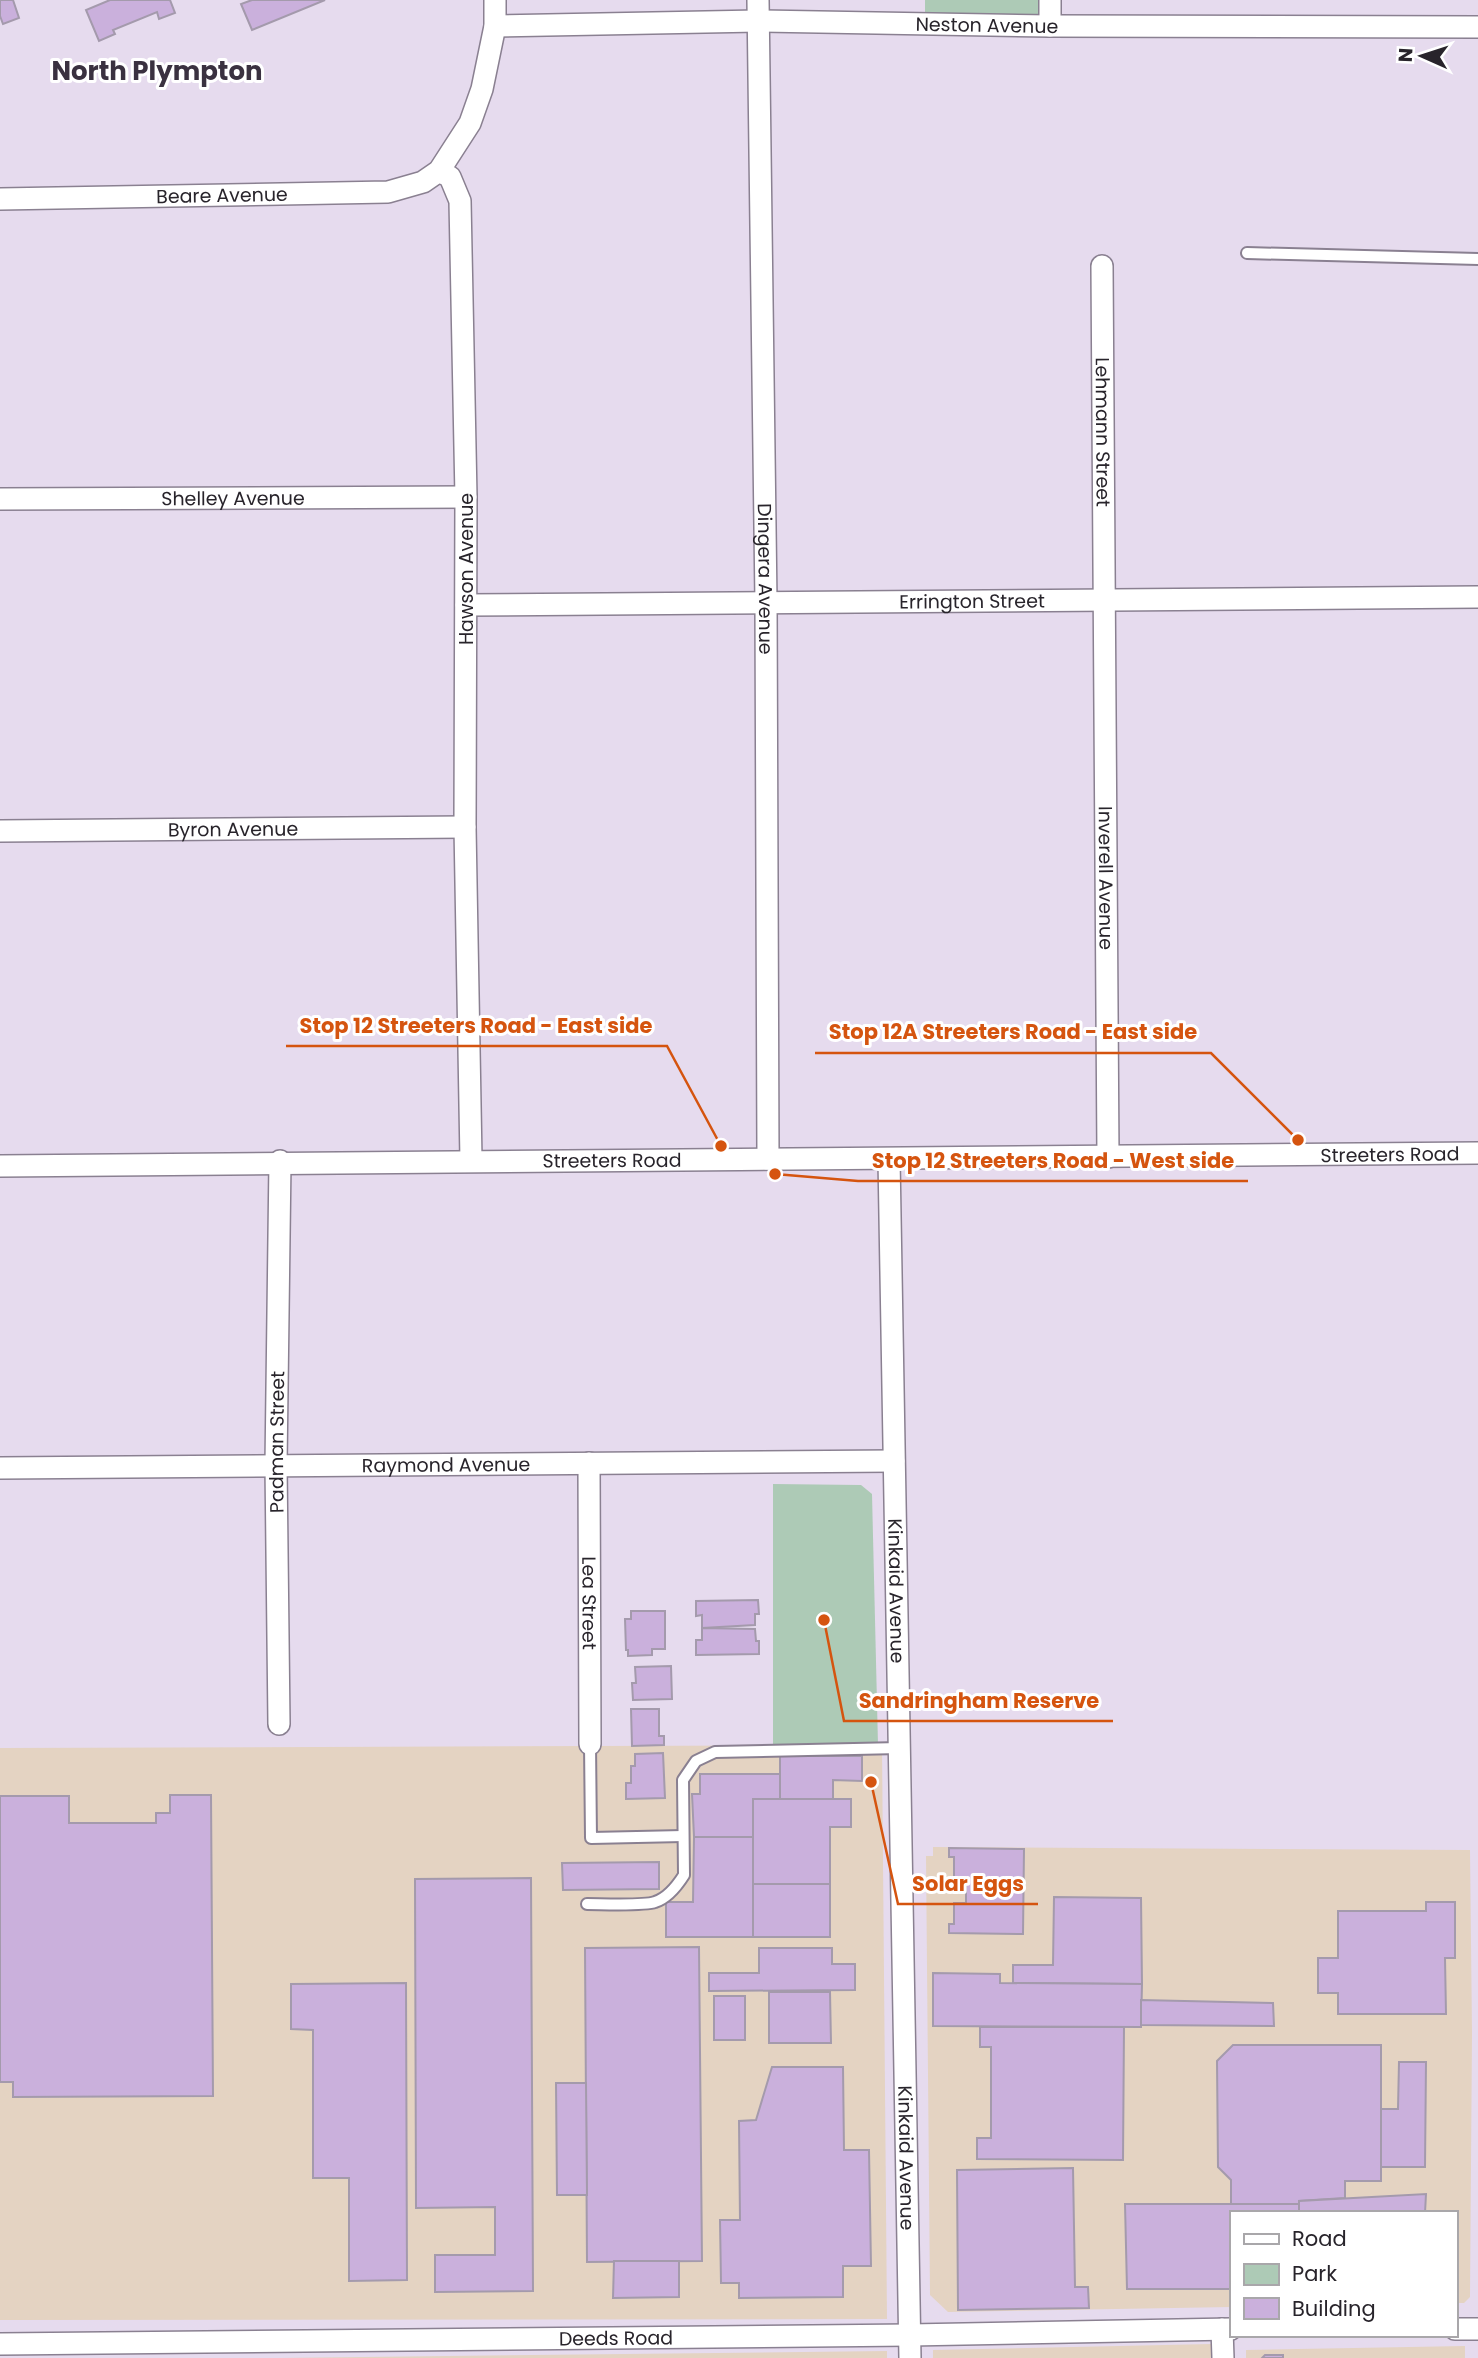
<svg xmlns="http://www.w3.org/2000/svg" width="1478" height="2358" viewBox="0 0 1478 2358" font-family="Poppins,sans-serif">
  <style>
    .commercial { fill: #e4d3c2 }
    .green { fill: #adcab6 }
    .building { fill: #cab0dc; stroke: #a49aac; stroke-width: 2 }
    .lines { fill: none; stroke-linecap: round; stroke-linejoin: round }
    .lane-casing { stroke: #8a8091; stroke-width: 14 }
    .street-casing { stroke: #8a8091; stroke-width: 24 }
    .lane { stroke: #fff; stroke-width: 10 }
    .street { stroke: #fff; stroke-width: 21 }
    .labels { text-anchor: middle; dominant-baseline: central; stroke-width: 6; stroke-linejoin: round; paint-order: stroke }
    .street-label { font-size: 19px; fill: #28242b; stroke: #fff }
    .district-label { font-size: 26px; font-weight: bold; fill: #3a3140; stroke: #fff }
    .leader { fill: none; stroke: #d5540f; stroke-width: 2.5 }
    .callout-dot { fill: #d5540f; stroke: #fff; stroke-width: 2.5 }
    .callout-label { font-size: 21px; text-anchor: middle; font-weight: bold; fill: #d5540f; stroke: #fff; stroke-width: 6; stroke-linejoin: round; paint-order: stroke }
  </style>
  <rect width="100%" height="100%" fill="#e6dbee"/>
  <g class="commercial">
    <polygon points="882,1745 887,2319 0,2320 0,1748"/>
    <polygon points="933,1847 1470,1850 1472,2033 1470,2297 1464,2303 1455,2303 1455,2213 1231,2213 1231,2307 948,2312 930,2295 926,1856 933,1856"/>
    <polygon points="1211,2344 1212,2358 933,2358 933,2350"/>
    <polygon points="1465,2346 1465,2358 1246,2358 1246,2350"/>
    <polygon points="887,2351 887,2358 279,2358"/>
  </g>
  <g class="green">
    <polygon points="925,0 1050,0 1050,26 925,24"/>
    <polygon points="773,1484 861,1485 872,1494 878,1745 773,1745"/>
  </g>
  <g class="building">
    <polygon points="0,0 13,0 19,18 3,24 0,16"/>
    <polygon points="110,0 170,0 175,13 159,19 157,12 113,30 115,34 99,41 86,10"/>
    <polygon points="252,0 325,0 252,30 241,4"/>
    <polygon points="758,1600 759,1614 755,1614 755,1625 702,1628 702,1615 696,1616 696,1601"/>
    <polygon points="631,1611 665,1611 665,1649 652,1649 652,1655 628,1656 628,1650 626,1650 625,1619 631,1619"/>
    <polygon points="702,1628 755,1629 756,1641 759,1641 759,1654 696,1655 696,1640 702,1640"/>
    <polygon points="671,1666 672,1699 633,1700 632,1683 636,1683 635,1667"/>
    <polygon points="631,1709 659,1709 659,1736 664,1736 664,1745 632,1746"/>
    <polygon points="663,1753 665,1798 626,1799 626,1783 631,1783 631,1766 635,1766 635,1754"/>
    <polygon points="780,1756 862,1756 862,1781 833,1780 833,1799 780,1799"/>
    <polygon points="700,1774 780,1774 780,1799 753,1799 753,1837 694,1837 692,1794 700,1794"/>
    <polygon points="170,1795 211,1795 213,2096 13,2097 13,2082 0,2082 0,1796 69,1796 69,1823 156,1823 156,1813 170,1813"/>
    <polygon points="753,1799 851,1799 851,1827 830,1827 830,1884 753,1884"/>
    <polygon points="694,1837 753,1837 753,1937 666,1937 666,1902 693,1902"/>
    <polygon points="949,1848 1024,1849 1023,1934 949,1933 949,1924 954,1924 954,1903 966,1903 966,1878 954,1877 954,1857 949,1857"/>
    <polygon points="659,1862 659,1889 563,1890 562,1863"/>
    <polygon points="531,1878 533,2291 435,2292 435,2255 495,2255 495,2207 416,2208 415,1879"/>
    <rect x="753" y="1884" width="77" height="53"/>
    <polygon points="1054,1897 1141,1898 1142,1984 1013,1983 1013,1965 1053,1965"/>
    <polygon points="1426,1902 1455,1902 1455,1958 1445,1958 1446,2014 1338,2014 1338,1993 1318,1993 1318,1958 1338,1958 1338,1911 1426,1911"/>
    <polygon points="699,1947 702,2261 587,2262 585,1948"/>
    <polygon points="759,1948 832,1948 832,1964 855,1964 855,1990 709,1991 709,1973 759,1973"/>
    <polygon points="933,1973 1000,1974 1000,1983 1142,1984 1141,2027 933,2026"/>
    <polygon points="406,1983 407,2280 349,2281 349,2178 313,2178 313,2030 291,2029 291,1984"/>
    <polygon points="769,1992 830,1992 831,2043 769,2043"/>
    <rect x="714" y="1996" width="31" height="44"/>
    <polygon points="1141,2000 1273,2003 1274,2026 1141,2025"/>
    <polygon points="980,2027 1124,2027 1123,2160 977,2159 977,2138 991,2138 991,2047 980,2047"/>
    <polygon points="1233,2045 1381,2045 1381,2181 1345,2181 1345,2198 1299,2201 1299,2204 1231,2204 1231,2180 1218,2167 1217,2061"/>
    <polygon points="1399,2062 1426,2062 1425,2167 1381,2167 1381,2109 1398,2109"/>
    <polygon points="772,2067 843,2067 844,2150 869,2150 871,2266 843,2266 843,2297 739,2298 739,2283 721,2283 720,2220 740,2220 739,2121 756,2120"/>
    <polygon points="556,2083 586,2083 587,2195 557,2195"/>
    <polygon points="1073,2168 1075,2287 1088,2287 1089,2308 958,2310 957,2170"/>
    <polygon points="1426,2194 1425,2213 1299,2213 1299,2201"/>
    <polygon points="1125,2204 1299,2204 1299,2213 1231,2213 1231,2289 1127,2289"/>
    <polygon points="614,2261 679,2261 679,2297 613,2298"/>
    <polygon points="1265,2355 1283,2355 1283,2358 1262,2358"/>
  </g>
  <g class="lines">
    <g class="lane-casing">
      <g id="lane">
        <polyline points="1247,253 1478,259"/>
        <polyline points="590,1744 591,1838 683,1836"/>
        <path d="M 587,1904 C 602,1904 644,1906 655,1902 C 668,1898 677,1886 684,1875 L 683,1780 L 696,1761 L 715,1752 L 900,1748"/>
      </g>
    </g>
    <g class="street-casing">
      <g id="street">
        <path id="s1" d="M 758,0 L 766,602 L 768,1159"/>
        <polyline points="1050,0 1050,26"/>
        <path id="s2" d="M 495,26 L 758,21 L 1050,26 L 1478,27"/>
        <polyline points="439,171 450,177 460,201 466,497 465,827 471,1160"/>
        <path id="s3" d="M 0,199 L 388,192 L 423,182 L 439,171 L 470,123 L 482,89 L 495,26 L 495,0"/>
        <path id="s4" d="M 1102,266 L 1108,1157"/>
        <path id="s5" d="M 0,499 L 466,497"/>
        <path id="s6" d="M 466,605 L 1478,597"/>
        <path id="s7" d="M 0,831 L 465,827"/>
        <path id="s8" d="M 889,1159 L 910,2358"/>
        <path id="s9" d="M 0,1166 C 493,1158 985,1161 1478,1153"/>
        <path id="s10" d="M 589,1463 L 590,1744"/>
        <path id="s11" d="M 0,1468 L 894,1461"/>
        <path id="s12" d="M 279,1724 L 276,1465 L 280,1161"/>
        <polyline points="1222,2329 1223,2358"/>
        <polyline points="1455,2329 1478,2329"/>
        <path id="s13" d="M 0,2344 L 910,2335 L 1231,2329"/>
      </g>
    </g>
    <use href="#lane" class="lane"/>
    <use href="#street" class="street"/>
  </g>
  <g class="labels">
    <g class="street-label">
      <text stroke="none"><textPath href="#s2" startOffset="492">Neston Avenue</textPath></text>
      <text stroke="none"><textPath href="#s3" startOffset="222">Beare Avenue</textPath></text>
      <text stroke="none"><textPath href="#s4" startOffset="166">Lehmann Street</textPath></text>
      <text stroke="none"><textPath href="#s5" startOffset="233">Shelley Avenue</textPath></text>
      <text transform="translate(466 569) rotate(-90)">Hawson Avenue</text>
      <text stroke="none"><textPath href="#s1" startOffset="579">Dingera Avenue</textPath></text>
      <text stroke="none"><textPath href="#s6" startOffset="506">Errington Street</textPath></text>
      <text stroke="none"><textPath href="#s7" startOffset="233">Byron Avenue</textPath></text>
      <text stroke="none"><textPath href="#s4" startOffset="612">Inverell Avenue</textPath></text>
      <text stroke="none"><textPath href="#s9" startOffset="1390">Streeters Road</textPath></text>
      <text stroke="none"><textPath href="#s9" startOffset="612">Streeters Road</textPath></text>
      <text stroke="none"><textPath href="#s12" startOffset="282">Padman Street</textPath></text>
      <text stroke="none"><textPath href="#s11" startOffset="446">Raymond Avenue</textPath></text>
      <text stroke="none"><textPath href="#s8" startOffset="432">Kinkaid Avenue</textPath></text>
      <text stroke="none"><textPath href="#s10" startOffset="140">Lea Street</textPath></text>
      <text stroke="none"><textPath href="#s8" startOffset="999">Kinkaid Avenue</textPath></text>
      <text stroke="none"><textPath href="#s13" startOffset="616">Deeds Road</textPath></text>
    </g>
    <g class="district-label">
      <text x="157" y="71">North Plympton</text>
    </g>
  </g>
  <path class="leader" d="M721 1146L667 1046H286M1298 1140L1211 1053H815M775 1174L858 1181H1248M824 1620L844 1721H1113M871 1782L898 1904H1038"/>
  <g class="callout-dot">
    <circle cx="721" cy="1146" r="7"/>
    <circle cx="1298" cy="1140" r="7"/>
    <circle cx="775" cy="1174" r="7"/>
    <circle cx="824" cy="1620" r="7"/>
    <circle cx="871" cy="1782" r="7"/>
  </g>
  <g class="callout-label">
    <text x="476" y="1033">Stop 12 Streeters Road - East side</text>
    <text x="1013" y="1039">Stop 12A Streeters Road - East side</text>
    <text x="1053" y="1168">Stop 12 Streeters Road - West side</text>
    <text x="979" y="1708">Sandringham Reserve</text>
    <text x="968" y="1891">Solar Eggs</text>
  </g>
  <rect x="1230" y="2211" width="228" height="126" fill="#ffffff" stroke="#a9a7aa" stroke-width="2"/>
  <rect x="1244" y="2234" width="35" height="10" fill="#ffffff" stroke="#a9a7aa" stroke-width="2"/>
  <text x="1292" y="2246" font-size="21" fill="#28242b">Road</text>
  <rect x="1244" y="2264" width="35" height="21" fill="#adcab6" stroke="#a9a7aa" stroke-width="2"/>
  <text x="1292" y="2281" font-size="21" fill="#28242b">Park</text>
  <rect x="1244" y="2298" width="35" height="21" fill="#cab0dc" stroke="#a9a7aa" stroke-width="2"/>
  <text x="1292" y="2316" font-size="21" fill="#28242b">Building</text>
  <g transform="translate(1422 56) rotate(273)" stroke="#ffffff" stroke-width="5" paint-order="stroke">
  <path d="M0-5L12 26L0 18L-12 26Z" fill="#28242b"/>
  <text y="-10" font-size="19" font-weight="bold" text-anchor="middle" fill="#28242b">N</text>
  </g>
</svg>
